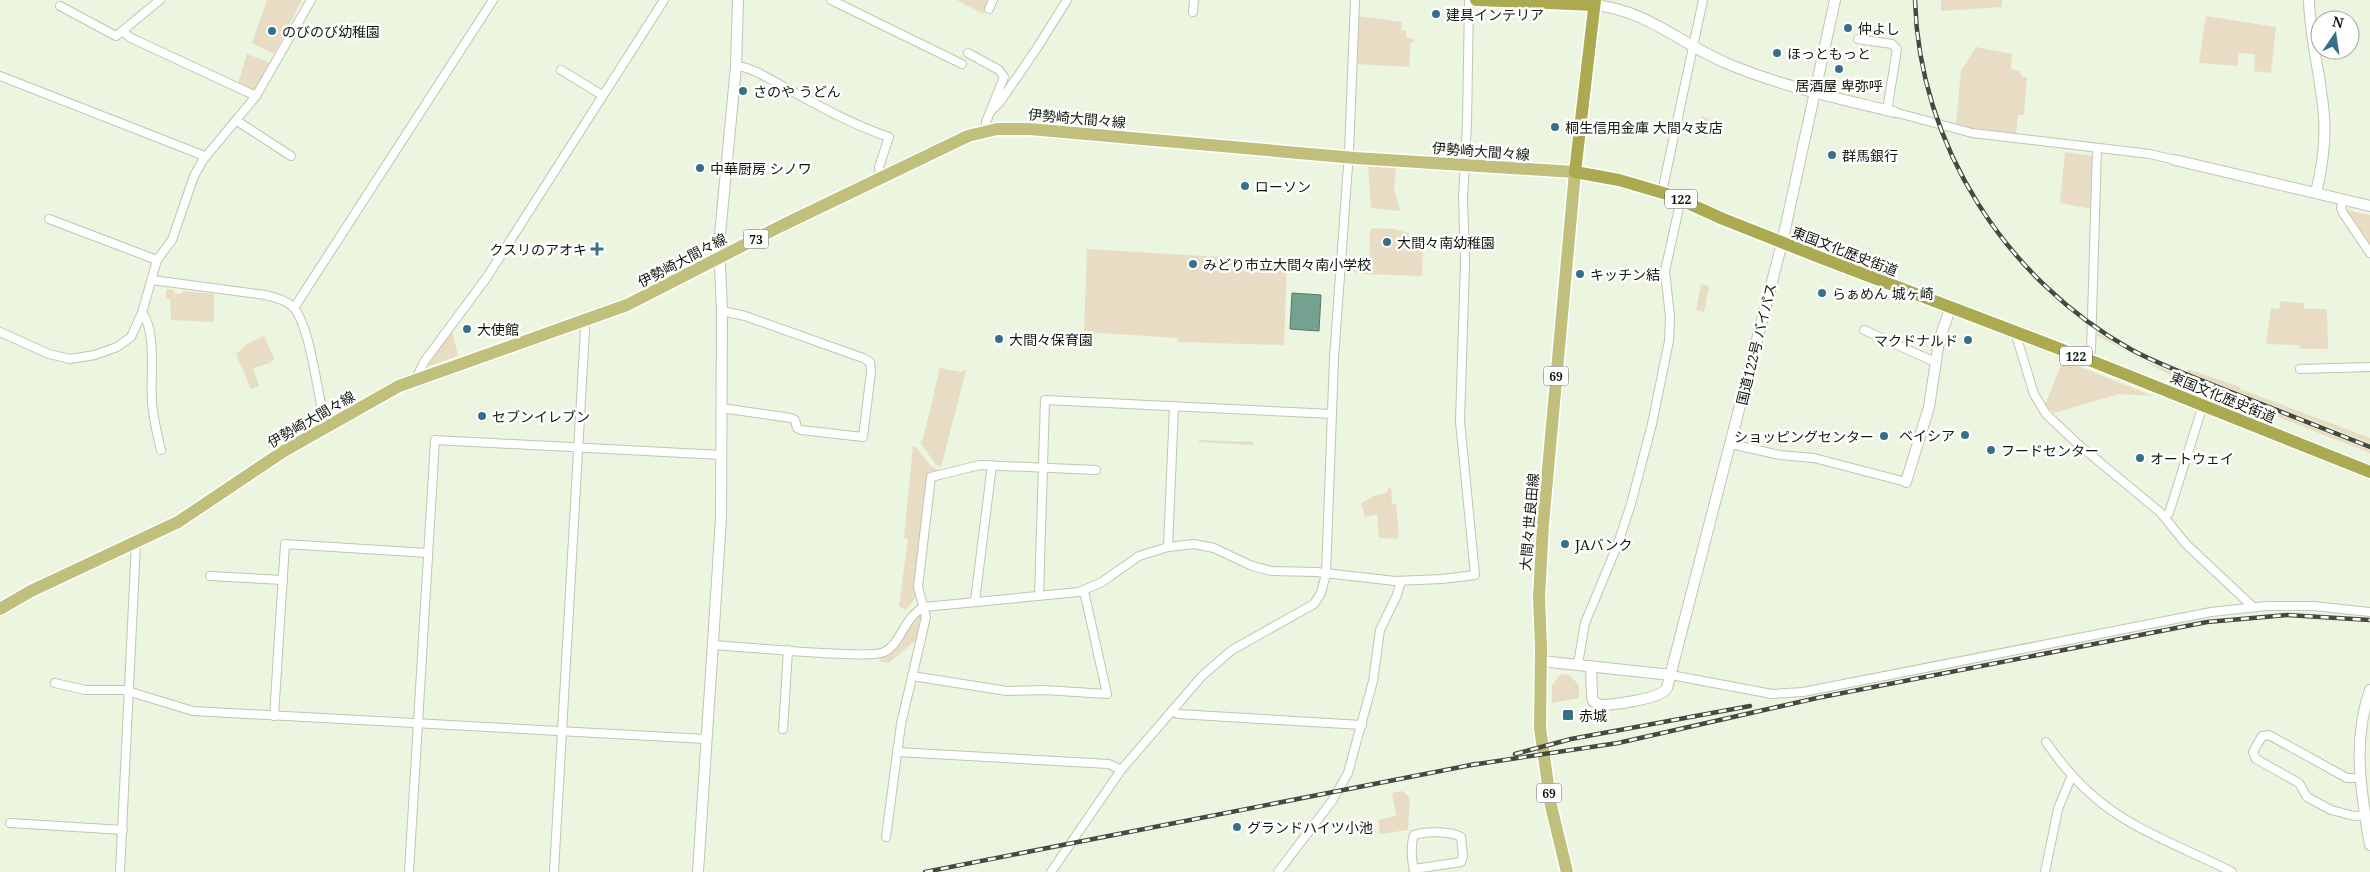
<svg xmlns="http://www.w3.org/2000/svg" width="2370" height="872" viewBox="0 0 2370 872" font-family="'Noto Serif','Noto Sans JP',serif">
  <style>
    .green { fill: #e8ddc4 }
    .water { fill: #75a190; stroke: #587769 }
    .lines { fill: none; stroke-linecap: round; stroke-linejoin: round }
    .minor-casing { stroke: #bdc7b1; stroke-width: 10 }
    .tertiary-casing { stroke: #bdc7b1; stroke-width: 12 }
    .primary-casing { stroke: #fff; stroke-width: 15 }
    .trunk-casing { stroke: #fff; stroke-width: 15 }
    .minor { stroke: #fff; stroke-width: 8 }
    .tertiary { stroke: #fff; stroke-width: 10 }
    .primary { stroke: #c1bf7c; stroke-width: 12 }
    .trunk { stroke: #acaa50; stroke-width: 12 }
    .rail-casing { stroke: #454a3f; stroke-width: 4.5 }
    .rail { stroke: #fff; stroke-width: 2.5; stroke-dasharray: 8; stroke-linecap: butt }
    .poi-dot { fill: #376f89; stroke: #fff; stroke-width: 2 }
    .labels { text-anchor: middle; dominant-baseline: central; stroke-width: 5; stroke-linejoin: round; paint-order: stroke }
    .shield { fill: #fff; stroke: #5a5c57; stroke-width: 1 }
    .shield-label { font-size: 12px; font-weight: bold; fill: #13160f }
    .poi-label { font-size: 14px; fill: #13160f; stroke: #fff; text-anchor: start }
    .street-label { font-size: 14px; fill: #13160f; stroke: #fff }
  </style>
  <rect width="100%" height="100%" fill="#ebf5df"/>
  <g class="green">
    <polygon points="267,0 302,0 274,54 252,43"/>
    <polygon points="957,0 989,0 983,14"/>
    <polygon points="1941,0 2002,0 2002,7 1941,11"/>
    <polygon points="1358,16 1402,22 1401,30 1406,31 1406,37 1414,39 1414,42 1411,42 1409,67 1355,64"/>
    <polygon points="2206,16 2276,27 2271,73 2254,71 2255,54 2239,53 2237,66 2199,63"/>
    <polygon points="1976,47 2012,54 2011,69 2019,71 2023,77 2027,77 2024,115 2018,115 2016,135 1982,131 1956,124 1961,71"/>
    <polygon points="247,54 270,63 254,91 238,84"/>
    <polygon points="1702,116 1715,122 1707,138 1695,133"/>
    <polygon points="2065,152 2092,156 2091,209 2060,203"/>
    <polygon points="1368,164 1396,165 1394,189 1400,211 1371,208"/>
    <polygon points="2347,210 2370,215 2370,245"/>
    <polygon points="1373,228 1393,229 1409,233 1408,238 1421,241 1423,237 1428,238 1430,246 1426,245 1426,251 1423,251 1422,276 1359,274 1351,270 1352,263 1369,263 1370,230"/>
    <polygon points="1087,249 1287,261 1284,345 1178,342 1178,338 1084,332"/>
    <polygon points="1701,284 1709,286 1704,312 1696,310"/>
    <polygon points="166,289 174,290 174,293 182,294 183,291 214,294 214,322 171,320 170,299 166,299"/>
    <polygon points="2281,301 2304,303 2304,309 2327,309 2328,349 2301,349 2298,345 2266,344 2271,308 2279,309"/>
    <polygon points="452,330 458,356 423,368"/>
    <polygon points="2098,333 2139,359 2370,450 2370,453 2170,375 2096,335"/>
    <polygon points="264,336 274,358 270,363 253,368 259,386 251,389 236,354 247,344"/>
    <polygon points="2063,360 2153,396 2119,394 2054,413 2045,405"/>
    <polygon points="940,368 961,372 966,370 941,467 936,465 920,442 923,439"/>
    <polygon points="2188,369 2240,387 2240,389 2370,438 2370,443 2187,372"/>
    <polygon points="1199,440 1253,442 1253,445 1199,442"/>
    <polygon points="913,446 916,447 930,465 940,471 927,473 916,575 917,596 906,610 899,606 908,539 904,538"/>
    <polygon points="1388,488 1391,488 1392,504 1396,504 1399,536 1397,539 1379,538 1377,514 1365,517 1361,503 1374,496 1388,492"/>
    <path d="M 921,613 L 924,615 L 917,639 L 889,663 L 882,662 L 879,660 C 898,650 905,627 921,613 Z"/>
    <polygon points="1561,674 1569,675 1579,685 1579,698 1552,703 1552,685"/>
    <polygon points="1403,791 1410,798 1408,830 1380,834 1378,820 1396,816 1392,793"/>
  </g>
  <polygon class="water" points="1292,293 1321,295 1319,331 1290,329"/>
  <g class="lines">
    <g class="minor-casing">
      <g id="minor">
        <polyline points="831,0 962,64"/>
        <polyline points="60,6 116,36 160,0"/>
        <polyline points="989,9 993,0"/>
        <polyline points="1193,12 1194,0"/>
        <polyline points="123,31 129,37 256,96"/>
        <polyline points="1858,39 1892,44 1897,49 1887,111"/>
        <polyline points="968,53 999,70 1004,77 986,122 987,130"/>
        <path d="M 736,66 C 753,67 772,81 788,89 C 821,107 853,125 889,137 L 879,167 L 880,177"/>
        <polyline points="561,70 602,95"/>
        <polyline points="0,76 202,155 203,160"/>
        <polyline points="991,111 1000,102 1037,48 1067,0"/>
        <polyline points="1894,112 1972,133 2150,154 2175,160"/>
        <polyline points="237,121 291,156"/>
        <polyline points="1662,192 1703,0"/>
        <polyline points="2343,199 2341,208 2343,213 2370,253"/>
        <polyline points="49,219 157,260"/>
        <path d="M 152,280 L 265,295 C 275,297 286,300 293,307 C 310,325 317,391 324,418 L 328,426"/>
        <polyline points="294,308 493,0"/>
        <path d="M 142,313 C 157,330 150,379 152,401 C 153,418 157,434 161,450"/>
        <polyline points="1864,330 1935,362"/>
        <polyline points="0,332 49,354 70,359 95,355 117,347 131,337 142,313 157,260 172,240 194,176 203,160 256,96 311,0"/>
        <polyline points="2015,332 2034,394 2046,414 2079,445 2160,512 2186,544 2252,606"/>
        <polyline points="2089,360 2091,351 2097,148"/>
        <polyline points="2300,369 2370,367"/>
        <polyline points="416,379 424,362 487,277 664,0"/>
        <polyline points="721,408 791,418 795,420 797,428 801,430 863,437 871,372 870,362 863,358 745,316 722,311"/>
        <polyline points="1731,444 1780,455 1814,458 1906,482"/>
        <polyline points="2165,517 2169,513 2203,405"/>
        <polyline points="1168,547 1174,406"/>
        <polyline points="210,576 283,580"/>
        <polyline points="1039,596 1045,400 1332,414"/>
        <polyline points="975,601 992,465"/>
        <path d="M 712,645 C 738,646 869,660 884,652 C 901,644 904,617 924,607 L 1079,592 L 1102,582 L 1139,556 L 1168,547 L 1194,544 L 1214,548 L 1252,566 L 1272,571 L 1316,572 L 1395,581 L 1442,579 L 1475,575 L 1460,421 L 1465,263 L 1463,197 L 1467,123 L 1469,0"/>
        <polyline points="1578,664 1585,623 1617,546 1631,504 1652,424 1669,341 1670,317 1665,271 1681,199"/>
        <polyline points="1671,675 1772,694 1803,692 2211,612 2266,606 2313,606 2370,612"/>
        <polyline points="912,676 1007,691 1044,690 1107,694 1084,591"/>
        <polyline points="55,683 85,690 124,690 193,711 706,739"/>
        <polyline points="1172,711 1178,714 1362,725"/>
        <polyline points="274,716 285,544 428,553"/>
        <polyline points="783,729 788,650"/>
        <path d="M 2046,742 C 2059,761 2074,779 2091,794 C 2130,830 2186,848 2232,872"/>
        <polyline points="897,752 1109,764 1121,770"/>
        <polyline points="2360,778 2347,778 2269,735 2262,736 2253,752 2256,759 2299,783 2307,797 2331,810 2354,816 2366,815"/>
        <polyline points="10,823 123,830"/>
        <polyline points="886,837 901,724 926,617 918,587 931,477 980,465 1096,470"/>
        <path d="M 1414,869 L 1461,862 L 1463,856 L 1461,837 C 1451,831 1424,831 1414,835 C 1410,846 1412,861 1414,872"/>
        <polyline points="120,872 136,543"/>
        <polyline points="409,872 435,440 721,455"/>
        <polyline points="554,872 585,329 582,321"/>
        <polyline points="1051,872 1121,770 1202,676 1232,650 1314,604 1321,593 1326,574 1334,358 1349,152 1355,0"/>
        <polyline points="1278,872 1332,801 1348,773 1373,681 1380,630 1397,595 1401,581"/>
        <polyline points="2045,872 2058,809 2072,775"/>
      </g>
    </g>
    <g class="tertiary-casing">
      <g id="tertiary">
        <path d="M 2309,0 C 2310,39 2321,77 2324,116 C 2326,142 2322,168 2316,193"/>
        <path d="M 1594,5 C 1647,10 1679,43 1726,63 C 1780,86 1837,98 1894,112"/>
        <polyline points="2175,160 2370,206"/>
        <polyline points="1906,482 1929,407 1939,341 1950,309"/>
        <polyline points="1541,661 1671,675"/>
        <path d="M 1591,666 L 1592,697 L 1593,701 L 1600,705 C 1613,705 1661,699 1667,688 L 1782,243 L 1835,0"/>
        <path d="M 2370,690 C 2352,742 2361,792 2370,845"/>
        <polyline points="698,872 721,519 722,311 719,245 736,66 738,0"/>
      </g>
    </g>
    <g class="primary-casing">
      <polyline id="primary" points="0,609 31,591 178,522 284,451 399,386 627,305 781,226 968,136 997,129 1030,129 1355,158 1575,172 1543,524 1539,597 1541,647 1540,728 1551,806 1567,872"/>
    </g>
    <g class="trunk-casing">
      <g id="trunk">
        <polyline points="1476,0 1594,5"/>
        <polyline points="1595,0 1575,172 1619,180 1670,195 1723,219 1824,259 2089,360 2370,472"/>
      </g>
    </g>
    <use href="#minor" class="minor"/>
    <use href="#tertiary" class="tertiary"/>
    <use href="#primary" class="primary"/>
    <use href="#trunk" class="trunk"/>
    <g class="rail-casing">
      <g id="rail">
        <path d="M 1915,0 C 1919,145 2006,280 2132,350 C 2162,366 2194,377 2226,390 C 2274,409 2322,428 2370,447"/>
        <polyline points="1515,754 1571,739 1750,706"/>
        <polyline points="1471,765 1618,743 1817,698 2207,622 2287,615 2370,620"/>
        <polyline points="925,872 1476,764"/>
      </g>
    </g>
    <use href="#rail" class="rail"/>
  </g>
  <g class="poi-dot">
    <circle cx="1436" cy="14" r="5"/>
    <circle cx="1848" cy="28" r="5"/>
    <circle cx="272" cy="31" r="5"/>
    <circle cx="1777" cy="53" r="5"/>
    <circle cx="1839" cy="69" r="5"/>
    <circle cx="743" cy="91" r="5"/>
    <circle cx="1555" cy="127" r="5"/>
    <circle cx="1832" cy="155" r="5"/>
    <circle cx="700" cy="168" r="5"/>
    <circle cx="1245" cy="186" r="5"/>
    <circle cx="1387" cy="242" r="5"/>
    <path d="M594.5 241.5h5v5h5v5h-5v5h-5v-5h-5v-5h5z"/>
    <circle cx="1193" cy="264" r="5"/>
    <circle cx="1580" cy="274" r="5"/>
    <circle cx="1822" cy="293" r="5"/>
    <circle cx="467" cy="329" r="5"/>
    <circle cx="999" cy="339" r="5"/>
    <circle cx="1968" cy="340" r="5"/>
    <circle cx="482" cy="416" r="5"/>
    <circle cx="1965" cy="435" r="5"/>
    <circle cx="1884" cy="436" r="5"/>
    <circle cx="1991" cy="450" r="5"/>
    <circle cx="2140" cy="458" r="5"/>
    <circle cx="1565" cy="544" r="5"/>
    <rect x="1562" y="709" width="12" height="12" rx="2.5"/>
    <circle cx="1237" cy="827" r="5"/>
  </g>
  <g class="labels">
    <g class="shield">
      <rect x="1665" y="189.5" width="32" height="19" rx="4"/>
      <rect x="743.5" y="229.5" width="25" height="19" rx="4"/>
      <rect x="2060" y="346.5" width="32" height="19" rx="4"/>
      <rect x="1543.5" y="366.5" width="25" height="19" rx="4"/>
      <rect x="1536.5" y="783.5" width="25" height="19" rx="4"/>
    </g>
    <g class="shield-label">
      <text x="1681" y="199">122</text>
      <text x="756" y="239">73</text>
      <text x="2076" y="356">122</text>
      <text x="1556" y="376">69</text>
      <text x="1549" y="793">69</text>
    </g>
    <g class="poi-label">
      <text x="1446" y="14">建具インテリア</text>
      <text x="1858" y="28">仲よし</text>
      <text x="282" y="31">のびのび幼稚園</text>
      <text x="1787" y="53">ほっともっと</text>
      <text x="1839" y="85" text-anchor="middle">居酒屋 卑弥呼</text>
      <text x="753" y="91">さのや うどん</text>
      <text x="1565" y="127">桐生信用金庫 大間々支店</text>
      <text x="1842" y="155">群馬銀行</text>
      <text x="710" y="168">中華厨房 シノワ</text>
      <text x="1255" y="186">ローソン</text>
      <text x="1397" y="242">大間々南幼稚園</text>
      <text x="587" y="249" text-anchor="end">クスリのアオキ</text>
      <text x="1203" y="264">みどり市立大間々南小学校</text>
      <text x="1590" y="274">キッチン結</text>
      <text x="1832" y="293">らぁめん 城ヶ崎</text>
      <text x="477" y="329">大使館</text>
      <text x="1009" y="339">大間々保育園</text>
      <text x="1958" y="340" text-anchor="end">マクドナルド</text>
      <text x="492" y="416">セブンイレブン</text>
      <text x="1955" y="435" text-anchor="end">ベイシア</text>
      <text x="1874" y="436" text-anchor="end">ショッピングセンター</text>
      <text x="2001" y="450">フードセンター</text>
      <text x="2150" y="458">オートウェイ</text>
      <text x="1575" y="544">JAバンク</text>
      <text x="1579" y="715">赤城</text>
      <text x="1247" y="827">グランドハイツ小池</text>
    </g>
    <g class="street-label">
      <text transform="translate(1077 118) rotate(5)">伊勢崎大間々線</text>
      <text transform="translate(1481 151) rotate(4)">伊勢崎大間々線</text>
      <text transform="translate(1845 251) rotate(21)">東国文化歴史街道</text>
      <text transform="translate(682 260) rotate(-28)">伊勢崎大間々線</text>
      <text transform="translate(1756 344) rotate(-76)">国道122号 バイパス</text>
      <text transform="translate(2223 397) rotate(22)">東国文化歴史街道</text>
      <text transform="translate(311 419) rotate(-30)">伊勢崎大間々線</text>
      <text transform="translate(1529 522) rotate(-85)">大間々世良田線</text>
    </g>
  </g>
  <g transform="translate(2335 35) rotate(13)"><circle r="24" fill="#ffffff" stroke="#a1a29f"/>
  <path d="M0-4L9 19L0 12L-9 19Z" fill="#376f89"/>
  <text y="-8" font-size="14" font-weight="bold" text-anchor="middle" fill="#13160f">N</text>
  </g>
</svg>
